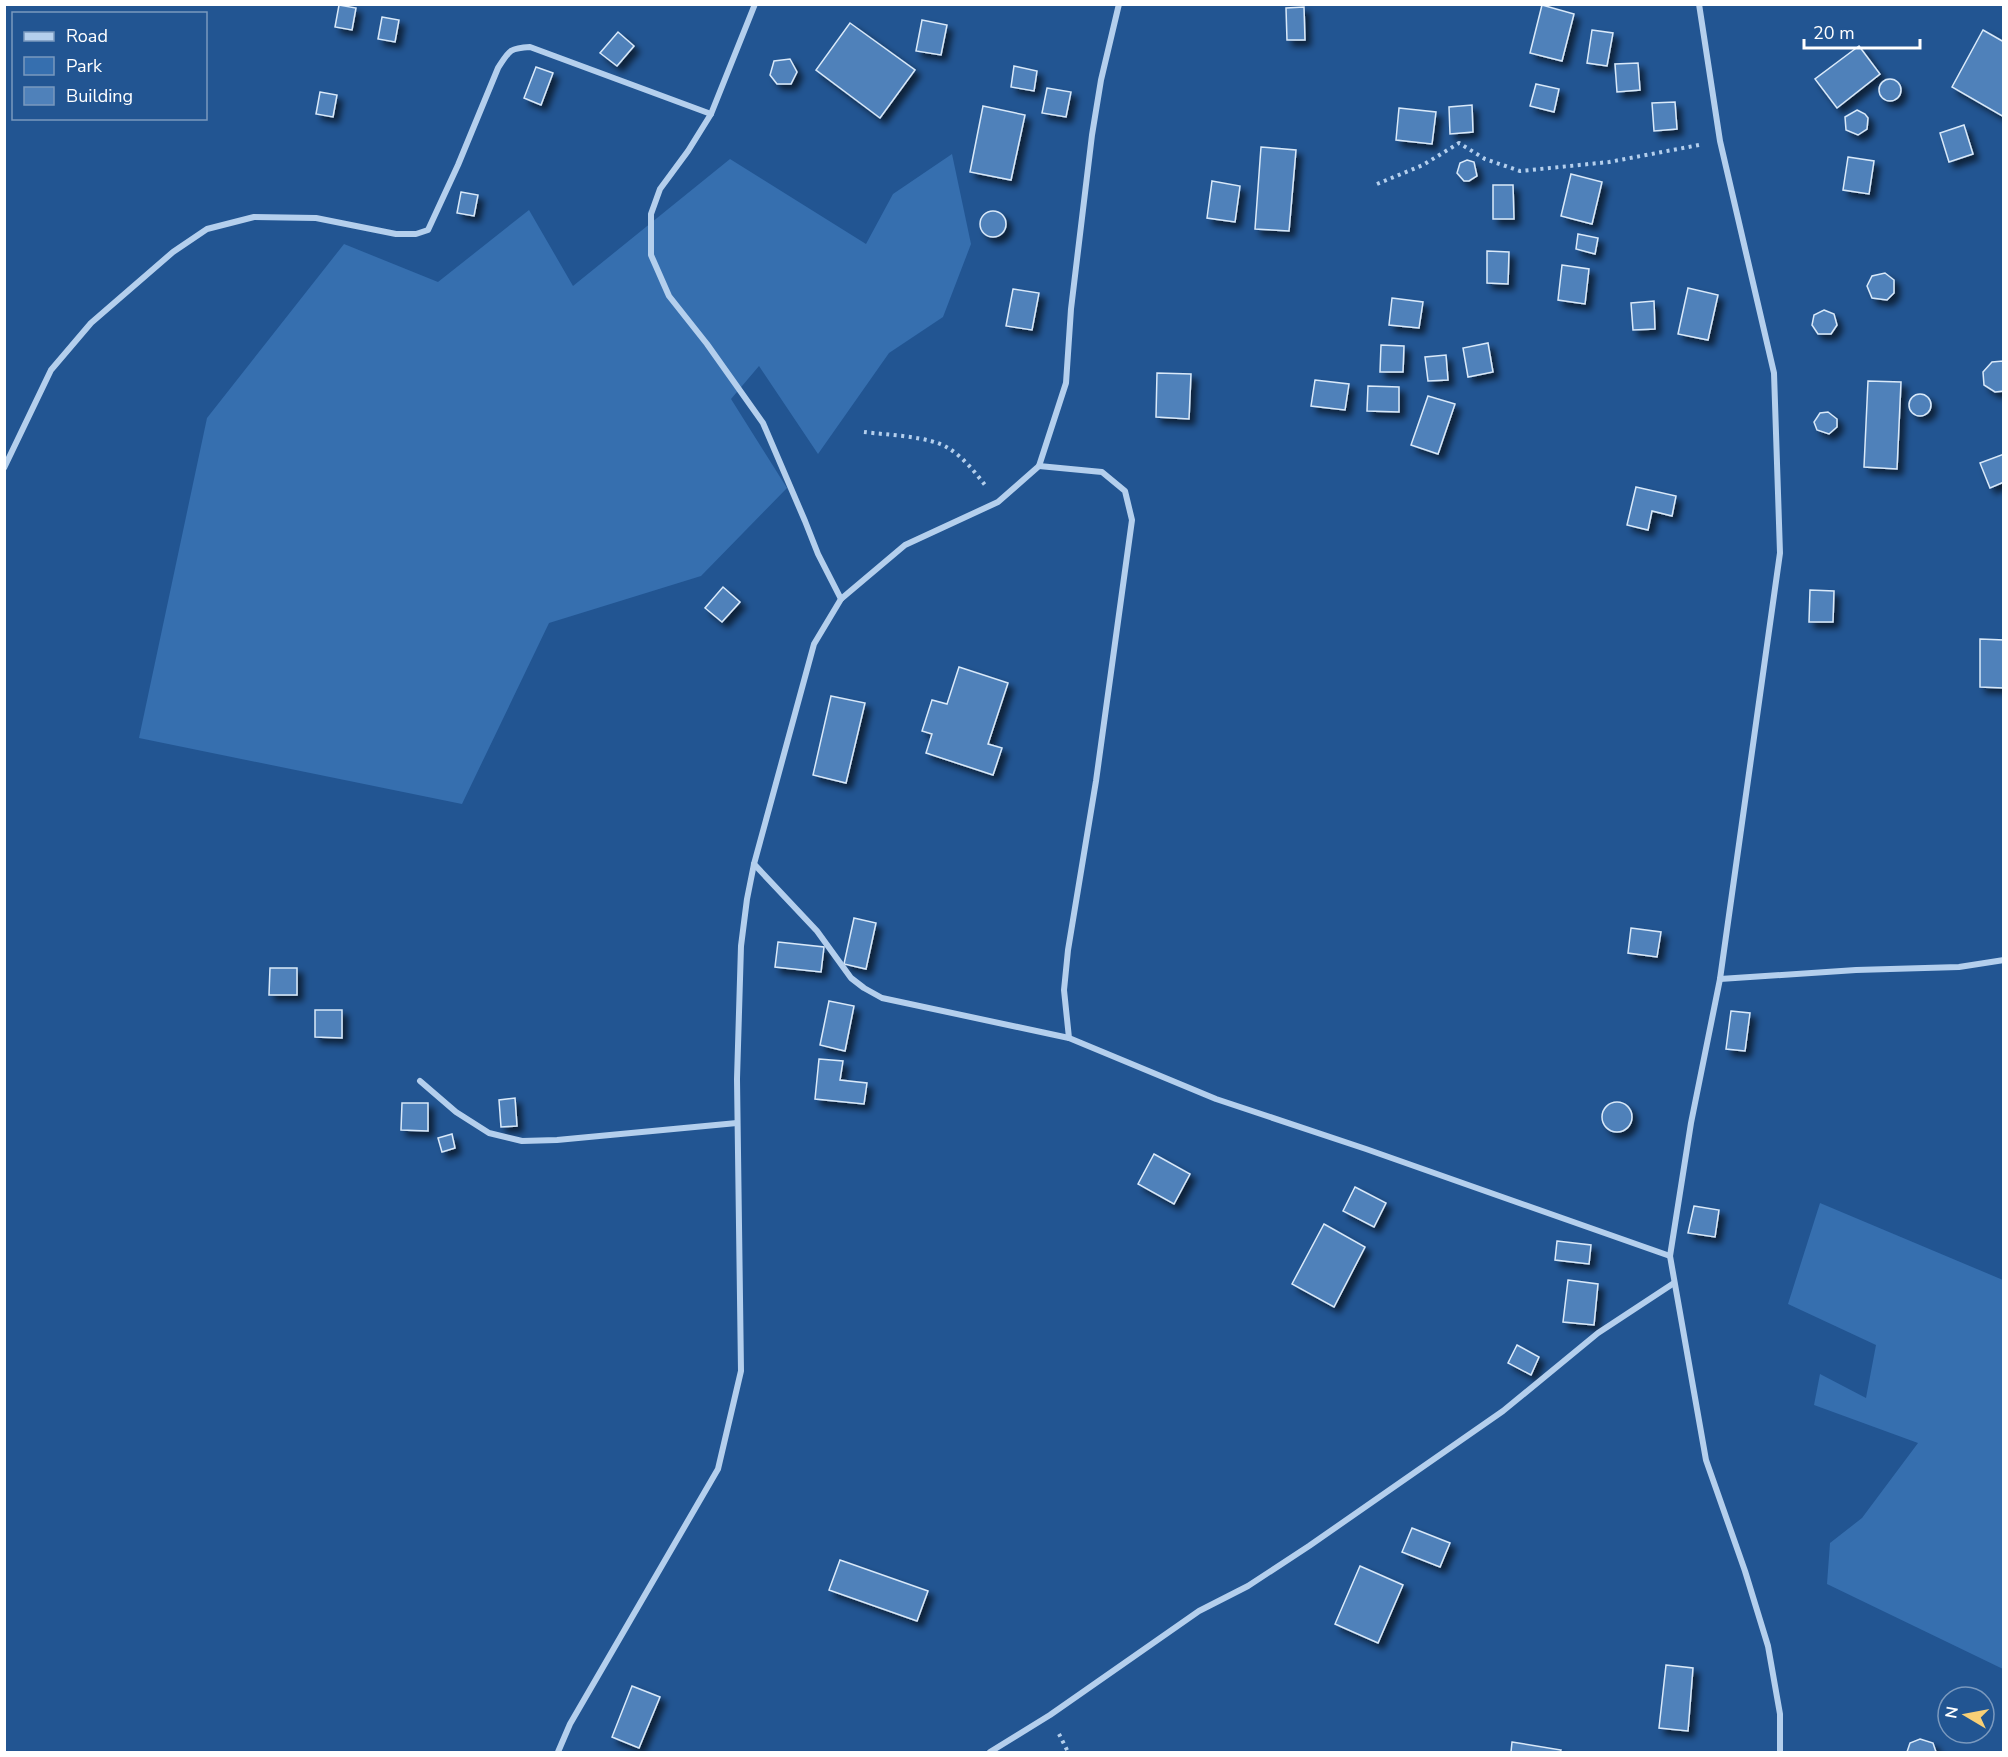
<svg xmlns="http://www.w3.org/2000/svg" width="2008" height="1757" viewBox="0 0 2008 1757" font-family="'Nunito Sans',sans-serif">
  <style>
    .green { fill: #366faf }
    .building { fill: #4f81ba; stroke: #d9e9f9; stroke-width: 1.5; filter: url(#shadow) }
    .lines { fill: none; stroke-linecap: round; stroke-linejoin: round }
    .path { stroke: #b4cfed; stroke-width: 4; stroke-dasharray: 3 4.5; stroke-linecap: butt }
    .minor { stroke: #b4cfed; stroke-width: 6 }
  </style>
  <defs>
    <filter id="shadow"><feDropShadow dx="5.5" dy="5.5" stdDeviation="3" flood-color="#0009"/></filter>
  </defs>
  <rect width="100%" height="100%" fill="#225592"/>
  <g class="green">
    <polygon points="952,154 971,244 943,317 889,353 818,454 759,366 731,399 787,488 701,576 549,623 462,804 139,738 207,418 344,244 438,282 529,210 573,286 730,159 866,244 893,194"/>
    <polygon points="1820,1203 2003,1280 2003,1669 1827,1584 1830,1543 1862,1518 1918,1443 1814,1405 1820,1374 1866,1398 1876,1345 1788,1304"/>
  </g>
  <g class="building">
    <polygon points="339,5 356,8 352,30 335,27"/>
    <polygon points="1542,5 1574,14 1562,61 1530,53"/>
    <polygon points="1304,7 1305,40 1287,40 1286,8"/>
    <polygon points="382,17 399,20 395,42 378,39"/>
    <polygon points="922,20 947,25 941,55 916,51"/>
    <polygon points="850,23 915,70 880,118 816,70"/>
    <polygon points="1592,30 1613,33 1607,66 1587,63"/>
    <polygon points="1983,30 2004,42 2004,117 1952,87"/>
    <polygon points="618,32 634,46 617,66 600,53"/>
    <polygon points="1859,46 1880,74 1837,108 1815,79"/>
    <polygon points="790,59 797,72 791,84 777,84 770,75 774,61"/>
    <polygon points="1638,63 1640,90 1617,92 1615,64"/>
    <polygon points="1014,66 1037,71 1034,91 1011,87"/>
    <polygon points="536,67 553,73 541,105 524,98"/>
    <circle cx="1890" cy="90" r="11"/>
    <polygon points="1536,84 1559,89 1554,112 1530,106"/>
    <polygon points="1047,88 1071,92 1066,117 1042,113"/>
    <polygon points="320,92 337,95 333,117 316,114"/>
    <polygon points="1675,102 1677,129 1654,131 1652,103"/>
    <polygon points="1472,105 1473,132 1450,134 1449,107"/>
    <polygon points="983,106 1025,115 1011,180 970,172"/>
    <polygon points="1399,108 1436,112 1432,144 1396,140"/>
    <polygon points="1857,110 1865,114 1868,118 1867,129 1858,135 1846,130 1845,117"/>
    <polygon points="1964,125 1973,154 1949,162 1940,133"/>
    <polygon points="1261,147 1296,150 1289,231 1255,229"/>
    <polygon points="1848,157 1874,161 1869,194 1843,190"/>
    <polygon points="1467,160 1474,162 1477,176 1469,181 1464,181 1457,173 1460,163"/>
    <polygon points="1571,174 1602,182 1592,224 1561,216"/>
    <polygon points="1212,181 1240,186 1235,222 1207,218"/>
    <polygon points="1493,185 1513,185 1514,219 1493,219"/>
    <polygon points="461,192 478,195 474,216 457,213"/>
    <circle cx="993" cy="224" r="13"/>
    <polygon points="1578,234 1598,238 1595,254 1576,249"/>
    <polygon points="1487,251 1509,252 1508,284 1487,283"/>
    <polygon points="1562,265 1589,269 1585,304 1558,300"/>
    <polygon points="1885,273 1894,280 1894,293 1887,300 1872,298 1867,286 1872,276"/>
    <polygon points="1688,288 1718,295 1708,340 1678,334"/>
    <polygon points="1013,289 1039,293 1032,330 1006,326"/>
    <polygon points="1392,298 1423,302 1419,328 1389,325"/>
    <polygon points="1654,301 1655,329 1633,330 1631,303"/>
    <polygon points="1824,310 1834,314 1837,325 1831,334 1818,334 1812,325 1814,315"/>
    <polygon points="1488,343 1493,372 1468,377 1463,348"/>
    <polygon points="1381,345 1404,346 1403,372 1380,372"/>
    <polygon points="1446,355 1448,380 1428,381 1425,357"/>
    <polygon points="2003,361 2004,391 1995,392 1984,385 1983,372 1992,362"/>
    <polygon points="1157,373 1191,374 1189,419 1156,417"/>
    <polygon points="1315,380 1349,384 1345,410 1311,406"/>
    <polygon points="1868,381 1901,382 1897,469 1864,467"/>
    <polygon points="1368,386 1399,387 1399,412 1367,411"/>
    <circle cx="1920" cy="405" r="11"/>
    <polygon points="1428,396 1455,404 1438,454 1411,445"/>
    <polygon points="1828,412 1837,419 1837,427 1829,434 1817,430 1814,422 1820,413"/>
    <polygon points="2004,454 2004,482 1990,488 1980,463"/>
    <polygon points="1636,487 1676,496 1672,516 1652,511 1648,530 1627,525"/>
    <polygon points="723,587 740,602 722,622 705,608"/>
    <polygon points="1810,590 1834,591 1833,622 1809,622"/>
    <polygon points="1980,639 2004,640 2004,688 1980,687"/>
    <polygon points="959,667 1008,683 988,744 1002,748 993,775 926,753 932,734 922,731 932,700 947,704"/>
    <polygon points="831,696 865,703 846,783 813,775"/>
    <polygon points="854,918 876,923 866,969 844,964"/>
    <polygon points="1631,928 1661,932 1657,957 1628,953"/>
    <polygon points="778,942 824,947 821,972 775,967"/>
    <polygon points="270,968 297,968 297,995 269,995"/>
    <polygon points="829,1001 854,1006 845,1051 820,1045"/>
    <polygon points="315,1010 342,1010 342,1038 315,1037"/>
    <polygon points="1731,1011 1750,1013 1745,1051 1726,1049"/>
    <polygon points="819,1059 843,1061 840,1080 867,1083 864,1104 815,1099"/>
    <polygon points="515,1098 517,1126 501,1127 499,1100"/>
    <circle cx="1617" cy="1117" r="15"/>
    <polygon points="402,1103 428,1103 428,1131 401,1130"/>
    <polygon points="452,1134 455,1148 442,1152 438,1138"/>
    <polygon points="1154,1154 1190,1174 1174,1204 1138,1184"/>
    <polygon points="1355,1187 1386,1203 1374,1227 1343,1211"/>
    <polygon points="1694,1206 1719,1210 1715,1237 1688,1233"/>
    <polygon points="1324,1224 1365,1247 1334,1307 1292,1284"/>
    <polygon points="1557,1241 1591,1245 1589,1264 1555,1260"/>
    <polygon points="1568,1280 1598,1284 1594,1325 1563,1322"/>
    <polygon points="1517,1345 1539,1357 1531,1375 1508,1363"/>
    <polygon points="1412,1528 1450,1543 1440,1567 1402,1552"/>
    <polygon points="840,1560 928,1591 917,1621 829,1590"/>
    <polygon points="1360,1566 1403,1585 1378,1643 1335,1624"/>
    <polygon points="1666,1665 1693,1668 1688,1731 1659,1728"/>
    <polygon points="632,1686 660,1697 639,1748 612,1737"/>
    <polygon points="1920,1739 1933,1743 1936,1752 1907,1752 1910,1743"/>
    <polygon points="1512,1742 1561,1750 1560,1752 1511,1752"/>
  </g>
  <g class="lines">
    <g class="path">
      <polyline points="1377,184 1423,165 1459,143 1485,159 1520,171 1609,162 1699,145"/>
      <path d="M 864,432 C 886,435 930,436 948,448 C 962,456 975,472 985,485"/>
      <polyline points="1059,1734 1068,1752"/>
    </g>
    <g class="minor">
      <polyline points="755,4 711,114 688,151 660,189 651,214 651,255 669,296 707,344 763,423 805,521 818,554 841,599"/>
      <polyline points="1699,4 1720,141 1774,373 1780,553 1720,979 1691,1123 1670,1256 1706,1460 1745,1571 1768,1646 1780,1714 1780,1752"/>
      <polyline points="1039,466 1102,472 1125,491 1132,520 1096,781 1068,950 1064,990 1069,1038 1216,1099 1366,1149 1670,1256"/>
      <path d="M 4,468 L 51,370 L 91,323 L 173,252 L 207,229 L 254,217 L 316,218 L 396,234 L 416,234 L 428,230 L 458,165 L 498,68 C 509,51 509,48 530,47 L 711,114"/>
      <polyline points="754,864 817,931 851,978 864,988 882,998 1069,1038"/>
      <polyline points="1720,979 1856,970 1959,967 2004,960"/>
      <polyline points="420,1081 456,1112 489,1133 522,1141 557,1140 737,1123"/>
      <polyline points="558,1752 570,1724 718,1469 741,1371 737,1079 741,946 747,899 754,864 814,644 841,599 905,545 998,502 1039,466 1066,383 1071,309 1092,135 1101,80 1119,4"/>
      <polyline points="990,1752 1050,1715 1199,1611 1248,1586 1309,1546 1503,1411 1598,1333 1674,1283"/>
    </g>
  </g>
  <rect width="2008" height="1757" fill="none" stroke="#ffffff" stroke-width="12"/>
  <rect x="12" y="12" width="195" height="108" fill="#225592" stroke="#7a99be" stroke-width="1.5"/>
  <rect x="24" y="32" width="30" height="9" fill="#b4cfed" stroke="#7a99be" stroke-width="1.5"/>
  <text x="66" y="42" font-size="18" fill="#ffffff">Road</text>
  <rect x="24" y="57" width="30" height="18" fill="#366faf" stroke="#7a99be" stroke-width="1.5"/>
  <text x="66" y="72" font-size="18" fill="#ffffff">Park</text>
  <rect x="24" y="87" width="30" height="18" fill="#4f81ba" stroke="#7a99be" stroke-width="1.5"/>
  <text x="66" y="102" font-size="18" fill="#ffffff">Building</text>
  <g transform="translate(1966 1715) rotate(280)"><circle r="28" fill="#225592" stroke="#7a99be" stroke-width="1.5"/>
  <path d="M0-4.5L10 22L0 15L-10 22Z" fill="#f9d076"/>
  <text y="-9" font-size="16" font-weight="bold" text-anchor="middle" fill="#ffffff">N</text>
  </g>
  <path d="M1804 39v9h116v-9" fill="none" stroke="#ffffff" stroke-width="3"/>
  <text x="1813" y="39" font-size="18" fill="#ffffff" stroke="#225592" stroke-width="4.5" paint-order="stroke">20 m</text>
</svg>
